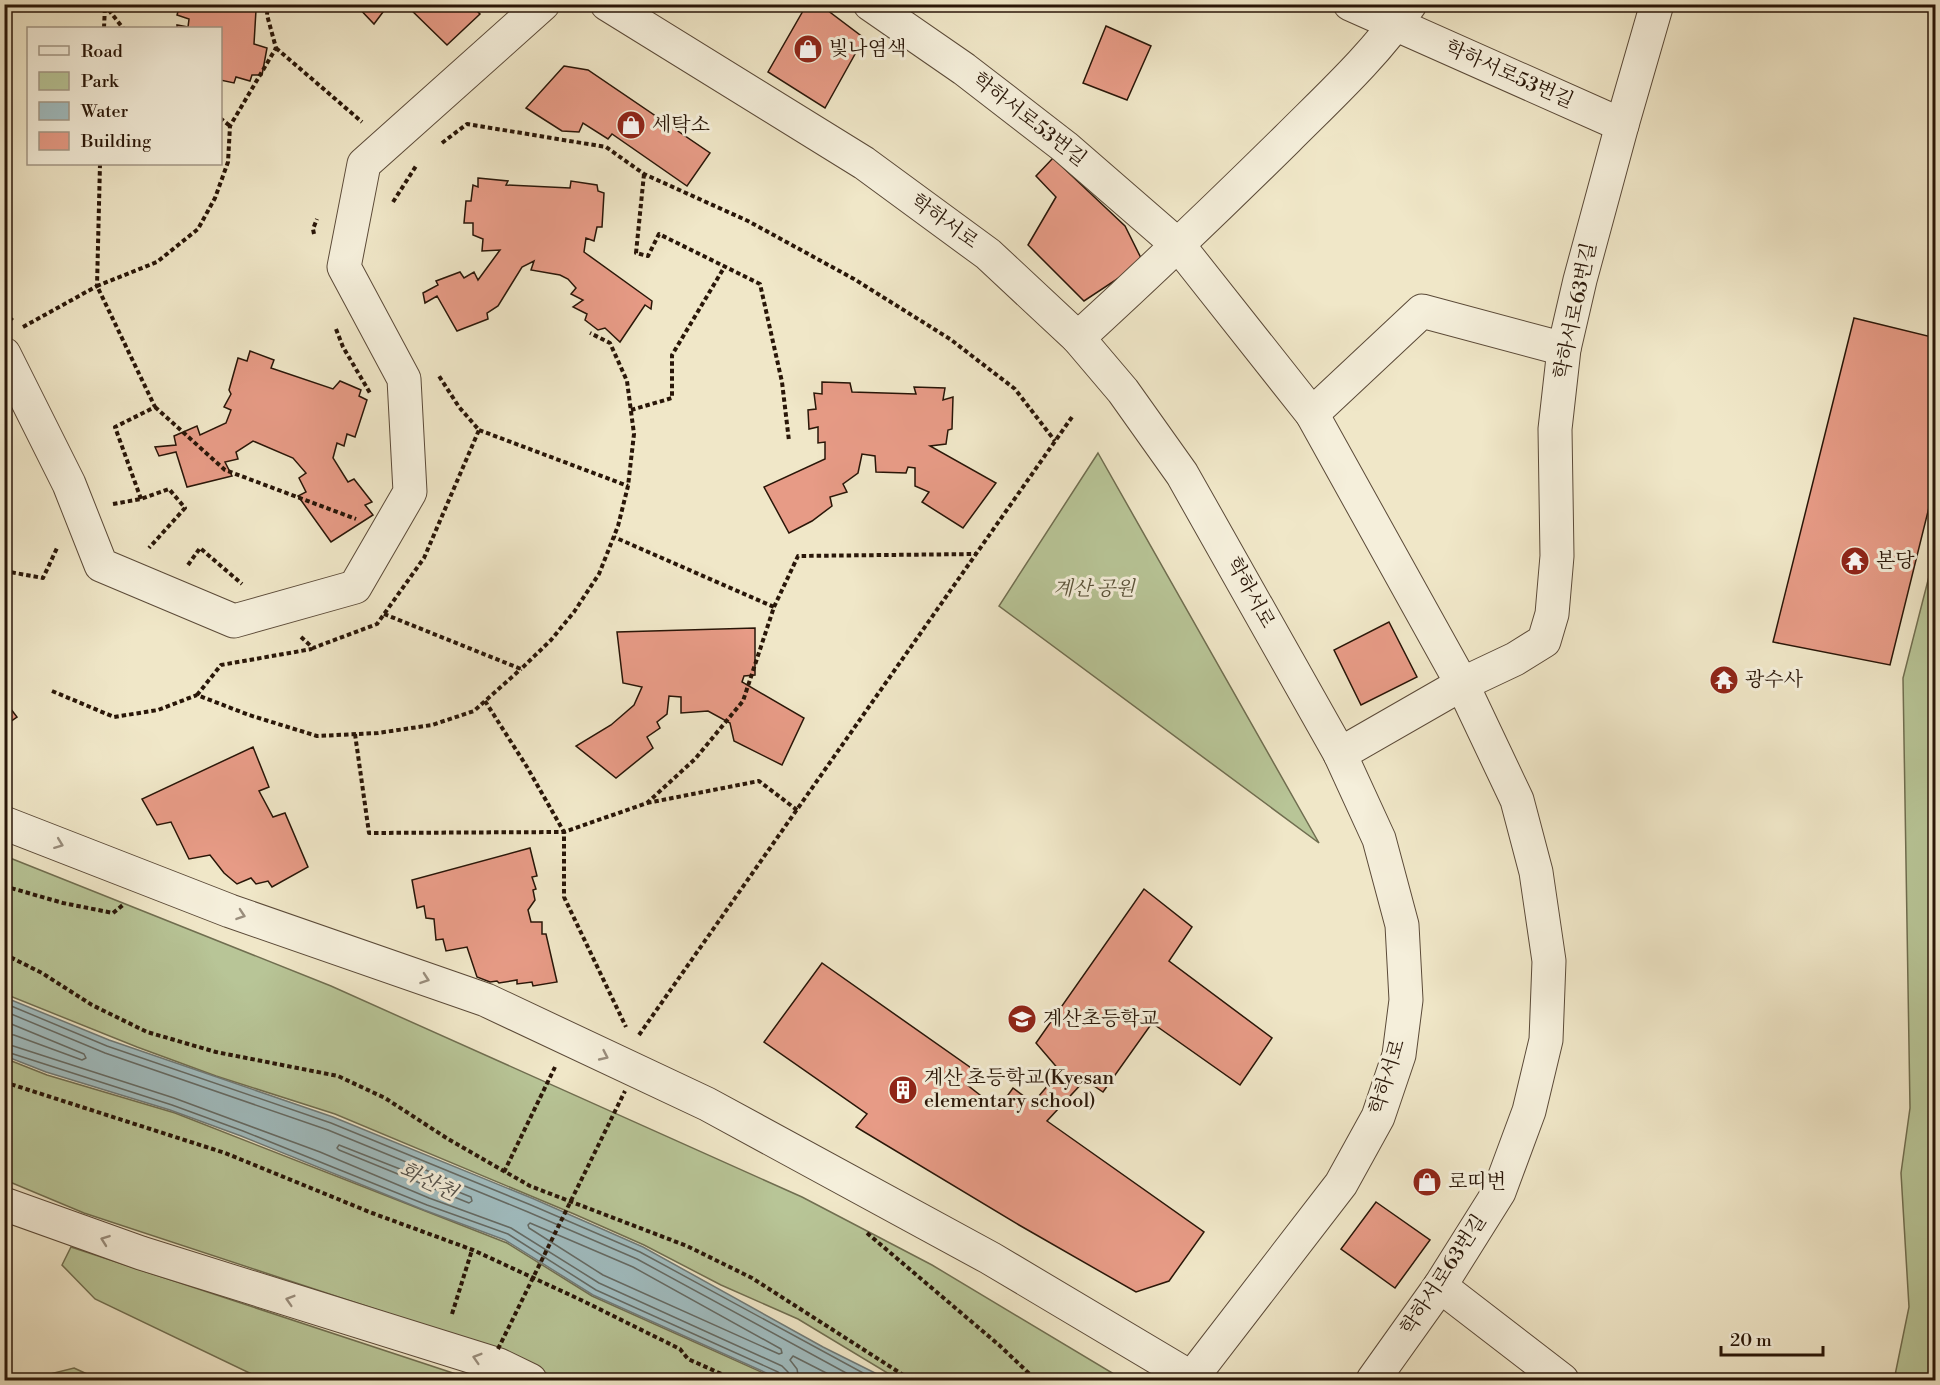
<svg xmlns="http://www.w3.org/2000/svg" width="1940" height="1385" viewBox="0 0 1940 1385" font-family="'Libre Bodoni','Noto Serif KR',serif">
  <style>
    .green { fill: #b8c597; stroke: #706e50; stroke-width: 1.5 }
    .water { fill: #a0bdc1; stroke: #707a77; stroke-width: 1.5 }
    .lines { fill: none; stroke-linecap: round; stroke-linejoin: round }
    .shore { stroke: #646a64; stroke-width: 1.5 }
    .building { fill: #e79b86; stroke: #291608; stroke-width: 1.5 }
    .minor-casing { stroke: #5b4a38; stroke-width: 35 }
    .path { stroke: #291608; stroke-width: 4; stroke-dasharray: 4.5 3; stroke-linecap: butt }
    .minor { stroke: #f5efdb; stroke-width: 33 }
    .path-bridge { stroke: #291608; stroke-width: 4; stroke-dasharray: 4.5 3; stroke-linecap: butt }
    .oneway { stroke: #998d7c }
    .labels { text-anchor: middle; dominant-baseline: central; stroke-width: 6; stroke-linejoin: round; paint-order: stroke }
    .poi-label { font-size: 20px; fill: #291608; stroke: #f5efdb; text-anchor: start }
    .street-label { font-size: 20px; fill: #291608; stroke: #f5efdb }
    .park-label { font-size: 20px; font-style: italic; fill: #5b533a; stroke: #f5efdb }
    .water-label { font-size: 21px; font-style: italic; fill: #535049; stroke: #f5efdb }
  </style>
  <rect width="100%" height="100%" fill="#f0e7c8"/>
  <filter id="stains"><feTurbulence type="fractalNoise" baseFrequency=".00333" numOctaves="4"/><feColorMatrix values="0 0 0 0 .2 0 0 0 0 .09 0 0 0 0 .02 0 0 0 .5 -.17"/></filter>
  <radialGradient id="worn" r=".72"><stop offset=".6" stop-color="#630" stop-opacity="0"/><stop offset="1" stop-color="#630" stop-opacity=".3"/></radialGradient>
  <g class="green">
    <polygon points="1098,453 1319,843 999,606"/>
    <polygon points="1935,553 1936,1378 1935,1380 1894,1380 1909,1307 1901,1173 1910,1108 1903,678"/>
    <polygon points="5,856 331,986 802,1197 932,1265 1124,1380 899,1380 798,1319 721,1285 644,1245 574,1214 335,1114 216,1076 137,1047 5,994"/>
    <polygon points="4,1058 47,1075 175,1113 507,1243 592,1296 779,1380 564,1380 387,1313 84,1213 5,1180"/>
    <polygon points="71,1247 468,1378 474,1380 264,1380 95,1299 62,1265"/>
    <polygon points="74,1368 100,1380 26,1380"/>
  </g>
  <polygon class="water" points="4,997 109,1040 333,1117 534,1199 643,1247 823,1347 889,1380 782,1380 593,1295 505,1240 424,1210 241,1136 170,1110 46,1072 5,1056"/>
  <g class="lines">
    <g class="shore">
      <polyline points="4,1003 107,1046 331,1123 531,1205 640,1252 876,1380"/>
      <polyline points="4,1011 105,1053 328,1130 528,1212 637,1259 859,1380"/>
      <polyline points="4,1021 84,1054 86,1058 82,1060 14,1035 4,1034"/>
      <polyline points="4,1043 174,1098 320,1152 429,1198 511,1228 599,1283 782,1366 788,1372 790,1380"/>
      <polyline points="4,1051 172,1105 243,1131 427,1205 508,1234 596,1290 778,1372 782,1376 782,1380"/>
      <polygon points="339,1145 461,1193 471,1197 472,1201 469,1203 339,1150 337,1148"/>
      <polygon points="530,1223 633,1267 781,1349 782,1353 779,1354 603,1275 529,1228 528,1225"/>
      <polyline points="799,1380 797,1369 790,1360 793,1356 840,1380"/>
    </g>
  </g>
  <g class="building">
    <polygon points="166,4 242,4 242,7 256,10 254,44 267,48 262,75 252,75 250,81 236,77 234,83 220,80 220,28 177,28 177,25 188,27 189,19 177,15 179,8"/>
    <polygon points="355,4 389,4 374,24"/>
    <polygon points="405,4 470,4 480,14 447,45"/>
    <polygon points="655,4 669,4 666,10"/>
    <polygon points="807,4 819,4 864,38 825,108 768,72"/>
    <polygon points="1106,26 1151,46 1127,100 1083,83"/>
    <polygon points="564,66 588,70 710,153 687,186 612,134 608,139 583,123 579,132 562,131 526,108"/>
    <polygon points="1053,158 1125,226 1143,262 1084,301 1028,245 1056,197 1036,176"/>
    <polygon points="478,178 508,181 506,185 570,188 571,181 597,185 598,191 604,193 602,227 597,227 594,241 586,238 584,252 652,301 651,309 645,305 620,342 605,328 598,330 585,320 587,314 573,307 583,300 571,294 576,288 568,279 560,275 531,270 534,261 522,267 498,306 487,313 488,319 457,331 437,296 425,303 423,293 438,285 436,281 460,272 464,278 474,272 478,280 500,250 482,251 483,239 473,235 473,223 464,223 466,201 471,201 473,185 478,187"/>
    <polygon points="1854,318 1936,338 1936,479 1890,665 1773,642"/>
    <polygon points="250,351 274,360 271,368 333,389 340,381 361,390 359,396 367,400 355,437 347,434 344,446 337,443 333,458 348,482 354,479 372,502 365,505 373,515 331,542 298,496 306,492 299,478 306,473 293,458 253,441 236,452 238,459 225,462 232,476 187,487 176,452 159,456 155,447 176,445 174,436 197,426 200,435 226,423 231,410 224,407 231,394 229,390 238,358 247,361"/>
    <polygon points="822,382 850,383 852,392 916,394 914,387 945,388 943,400 953,397 952,429 948,430 946,444 930,446 996,483 963,528 922,502 929,492 915,486 915,468 908,467 906,473 876,472 875,456 862,454 858,473 843,484 847,492 830,497 832,506 812,521 789,533 764,487 825,459 825,442 818,443 818,427 809,429 808,410 816,409 814,393 822,394"/>
    <polygon points="1389,622 1417,677 1361,705 1334,650"/>
    <polygon points="755,628 755,675 744,676 742,682 804,718 782,765 734,741 730,723 708,711 681,713 681,697 669,696 667,714 657,722 660,728 647,737 653,748 616,778 576,746 611,725 634,705 642,687 623,683 617,632"/>
    <polygon points="4,700 17,717 4,726"/>
    <polygon points="253,747 269,787 259,791 273,817 285,813 308,867 272,887 268,881 256,884 251,878 237,884 224,873 210,855 189,859 171,822 157,825 142,799"/>
    <polygon points="530,848 537,876 532,877 536,889 533,890 535,900 528,910 531,922 542,922 542,934 546,934 557,982 533,986 532,982 517,984 517,980 499,983 497,981 490,982 477,977 467,947 446,951 443,939 436,940 434,919 426,918 424,906 417,908 412,880"/>
    <polygon points="1144,889 1192,927 1169,961 1272,1038 1240,1085 1152,1023 1103,1092 1085,1080 1047,1121 1204,1232 1169,1281 1136,1292 1019,1225 856,1127 867,1114 764,1042 822,963 974,1070 966,1084 998,1109 1013,1088 1033,1103 1060,1071 1036,1043"/>
    <polygon points="1376,1202 1430,1240 1395,1288 1341,1249"/>
  </g>
  <g class="lines">
    <g class="minor-casing">
      <g id="minor">
        <polyline points="607,4 864,163 988,254 1078,338 1123,391 1182,474 1340,754 1379,839 1402,925 1406,1000 1399,1055 1378,1117 1341,1184 1190,1380"/>
        <polyline points="870,4 964,69 1065,147 1179,246 1312,414 1462,684 1517,800 1536,872 1549,961 1546,1040 1529,1111 1499,1192 1440,1286 1373,1380"/>
        <polyline points="1350,4 1622,125"/>
        <path d="M 1078,338 C 1149,273 1218,207 1287,139 C 1330,96 1375,55 1410,4"/>
        <polyline points="4,354 69,484 101,565 234,621 355,587 410,492 404,379 344,267 364,164 543,4"/>
        <polyline points="1312,414 1422,311 1564,349"/>
        <polyline points="1340,754 1462,684 1515,659 1544,641 1552,614 1557,556 1555,429 1564,349 1580,280 1622,125 1657,4"/>
        <polyline points="4,823 230,911 486,1000 707,1104 990,1258 1195,1380"/>
        <polyline points="4,1204 141,1253 499,1365 530,1380"/>
        <polyline points="1440,1286 1562,1380"/>
      </g>
    </g>
    <g class="path">
      <polyline points="104,4 123,28"/>
      <polyline points="104,28 105,6"/>
      <polyline points="276,48 362,122"/>
      <polyline points="220,118 230,126"/>
      <polyline points="442,143 467,124 606,147 644,174 748,221 854,279 950,339 1015,389 1055,441"/>
      <polyline points="644,174 636,253 648,256 659,234 760,284 782,382 789,441"/>
      <polyline points="393,202 416,166"/>
      <polyline points="314,234 313,229 317,219"/>
      <polyline points="4,312 13,321"/>
      <polyline points="23,327 97,286 100,164"/>
      <polyline points="336,329 343,347 370,393"/>
      <polyline points="155,407 225,470 356,519"/>
      <polyline points="631,410 672,398 672,355 725,266"/>
      <polyline points="479,430 628,486"/>
      <polyline points="141,499 115,427 155,407 97,286 157,262 198,229 215,198 228,162 230,126 276,48 267,15 268,4"/>
      <polyline points="113,504 141,499 169,489 185,508 149,548"/>
      <polyline points="188,565 200,548 242,584"/>
      <polyline points="4,571 43,578 57,548"/>
      <polyline points="774,607 798,556 976,554"/>
      <polyline points="384,614 521,669 551,640 574,612 599,574 618,526 628,486 634,434 627,381 610,343 590,333"/>
      <polyline points="301,637 313,648 377,624 424,558 479,430 459,407 439,376"/>
      <polyline points="52,691 114,717 158,710 197,695 249,715 317,736 378,733 432,725 474,711 521,669"/>
      <polyline points="197,695 221,665 312,649"/>
      <polyline points="485,701 527,767 564,832 564,897 626,1027"/>
      <polyline points="355,734 369,833 564,832 647,803 695,759 743,701 774,607 614,537"/>
      <polyline points="647,803 759,781 797,810"/>
      <polyline points="4,886 63,903 113,913 124,904"/>
      <polyline points="4,954 42,973 92,1005 147,1032 216,1052 338,1076 385,1098 448,1139 530,1186 687,1246 752,1278 911,1380"/>
      <polyline points="639,1035 1072,417"/>
      <polyline points="4,1082 225,1153 372,1213 473,1250 581,1300 680,1349 688,1359 735,1380"/>
      <polyline points="504,1172 555,1067"/>
      <polyline points="867,1233 999,1345 1036,1380"/>
      <polyline points="452,1314 472,1250"/>
    </g>
    <use href="#minor" class="minor"/>
    <polyline class="path-bridge" points="498,1349 625,1091"/>
  </g>
  <defs><path id="oneway-chevron" d="M-2-3.5L2.5 0L-2 3.5" fill="none" stroke-width="1.6" stroke-linecap="round" stroke-linejoin="round" transform="scale(1.5)"/></defs>
  <g class="oneway">
    <use href="#oneway-chevron" transform="translate(59 844) rotate(21)"/>
    <use href="#oneway-chevron" transform="translate(241 915) rotate(19)"/>
    <use href="#oneway-chevron" transform="translate(425 979) rotate(19)"/>
    <use href="#oneway-chevron" transform="translate(604 1056) rotate(25)"/>
    <use href="#oneway-chevron" transform="translate(105 1240) rotate(-160)"/>
    <use href="#oneway-chevron" transform="translate(290 1300) rotate(-163)"/>
    <use href="#oneway-chevron" transform="translate(477 1358) rotate(-163)"/>
  </g>
  <defs>
    <g id="shop-disc" transform="scale(1.5)"><circle r="9.5" fill="#8f2418" stroke="#f5efdb"/><path d="M-5-2.5h2.3a2.7 3.5 0 0 1 5.4 0H5L5.5 6h-11ZM-1.5-2.5h3a1.5 2.3 0 0 0-3 0Z" fill="#fff"/></g>
    <g id="temple-disc" transform="scale(1.5)"><circle r="9.5" fill="#8f2418" stroke="#f5efdb"/><path d="M0-6L5-2H3V0L6.5 2.5H4V6H1.5V3h-3V6H-4V2.5H-6.5L-3 0V-2H-5Z" fill="#fff"/></g>
    <g id="school-disc" transform="scale(1.5)"><circle r="9.5" fill="#8f2418" stroke="#f5efdb"/><path d="M0-5L7-2L0 1L-7-2ZM-4 1L0 2.5L4 1V4Q0 6-4 4Z" fill="#fff"/></g>
    <g id="building-disc" transform="scale(1.5)"><circle r="9.5" fill="#8f2418" stroke="#f5efdb"/><path d="M-4-6H4V6H1V3H-1V6H-4ZM-2.5-4.3h1.7v1.8h-1.7ZM.8-4.3h1.7v1.8H.8ZM-2.5-1h1.7V.8h-1.7ZM.8-1h1.7V.8H.8Z" fill="#fff"/></g>
  </defs>
  <g fill-rule="evenodd">
    <use href="#shop-disc" x="808" y="49"/>
    <use href="#shop-disc" x="631" y="125"/>
    <use href="#temple-disc" x="1855" y="561"/>
    <use href="#temple-disc" x="1724" y="680"/>
    <use href="#school-disc" x="1022" y="1019"/>
    <use href="#building-disc" x="903" y="1090"/>
    <use href="#shop-disc" x="1427" y="1182"/>
  </g>
  <g class="labels">
    <g class="poi-label">
      <text x="829" y="49">빛나염색</text>
      <text x="652" y="125">세탁소</text>
      <text x="1876" y="561">본당</text>
      <text x="1745" y="680">광수사</text>
      <text x="1043" y="1019">계산초등학교</text>
      <text x="924" y="1078">계산 초등학교(Kyesan<tspan x="924" dy="23">elementary school)</tspan></text>
      <text x="1448" y="1182">로띠번</text>
    </g>
    <g class="street-label">
      <text transform="translate(1509 75) rotate(24)">학하서로53번길</text>
      <text transform="translate(1029 120) rotate(38)">학하서로53번길</text>
      <text transform="translate(944 222) rotate(36)">학하서로</text>
      <text transform="translate(1576 311) rotate(-78)">학하서로63번길</text>
      <text transform="translate(1250 593) rotate(61)">학하서로</text>
      <text transform="translate(1388 1077) rotate(-73)">학하서로</text>
      <text transform="translate(1444 1275) rotate(-57)">학하서로63번길</text>
    </g>
    <g class="park-label">
      <text x="1094" y="589">계산 공원</text>
    </g>
    <g class="water-label">
      <text transform="translate(428 1182) rotate(26)">화산천</text>
    </g>
  </g>
  <rect width="1940" height="1385" fill="none" stroke="#f0e7c8" stroke-width="24"/>
  <rect x="6" y="6" width="1928" height="1373" fill="none" stroke="#291608" stroke-width="3"/>
  <rect x="12" y="12" width="1916" height="1361" fill="none" stroke="#291608" stroke-width="1.5"/>
  <rect x="27" y="27" width="195" height="138" fill="#f5efdb" stroke="#a39887" stroke-width="1.5"/>
  <rect x="39" y="46" width="30" height="9" fill="#f5efdb" stroke="#a39887" stroke-width="1.5"/>
  <text x="81" y="57" font-size="18" fill="#291608">Road</text>
  <rect x="39" y="72" width="30" height="18" fill="#b8c597" stroke="#a39887" stroke-width="1.5"/>
  <text x="81" y="87" font-size="18" fill="#291608">Park</text>
  <rect x="39" y="102" width="30" height="18" fill="#a0bdc1" stroke="#a39887" stroke-width="1.5"/>
  <text x="81" y="117" font-size="18" fill="#291608">Water</text>
  <rect x="39" y="132" width="30" height="18" fill="#e79b86" stroke="#a39887" stroke-width="1.5"/>
  <text x="81" y="147" font-size="18" fill="#291608">Building</text>
  <path d="M1721 1346v9h102v-9" fill="none" stroke="#291608" stroke-width="3"/>
  <text x="1730" y="1346" font-size="18" fill="#291608" stroke="#f5efdb" stroke-width="4.5" paint-order="stroke">20 m</text>
  <rect width="100%" height="100%" filter="url(#stains)"/>
  <rect width="100%" height="100%" fill="url(#worn)"/>
</svg>
